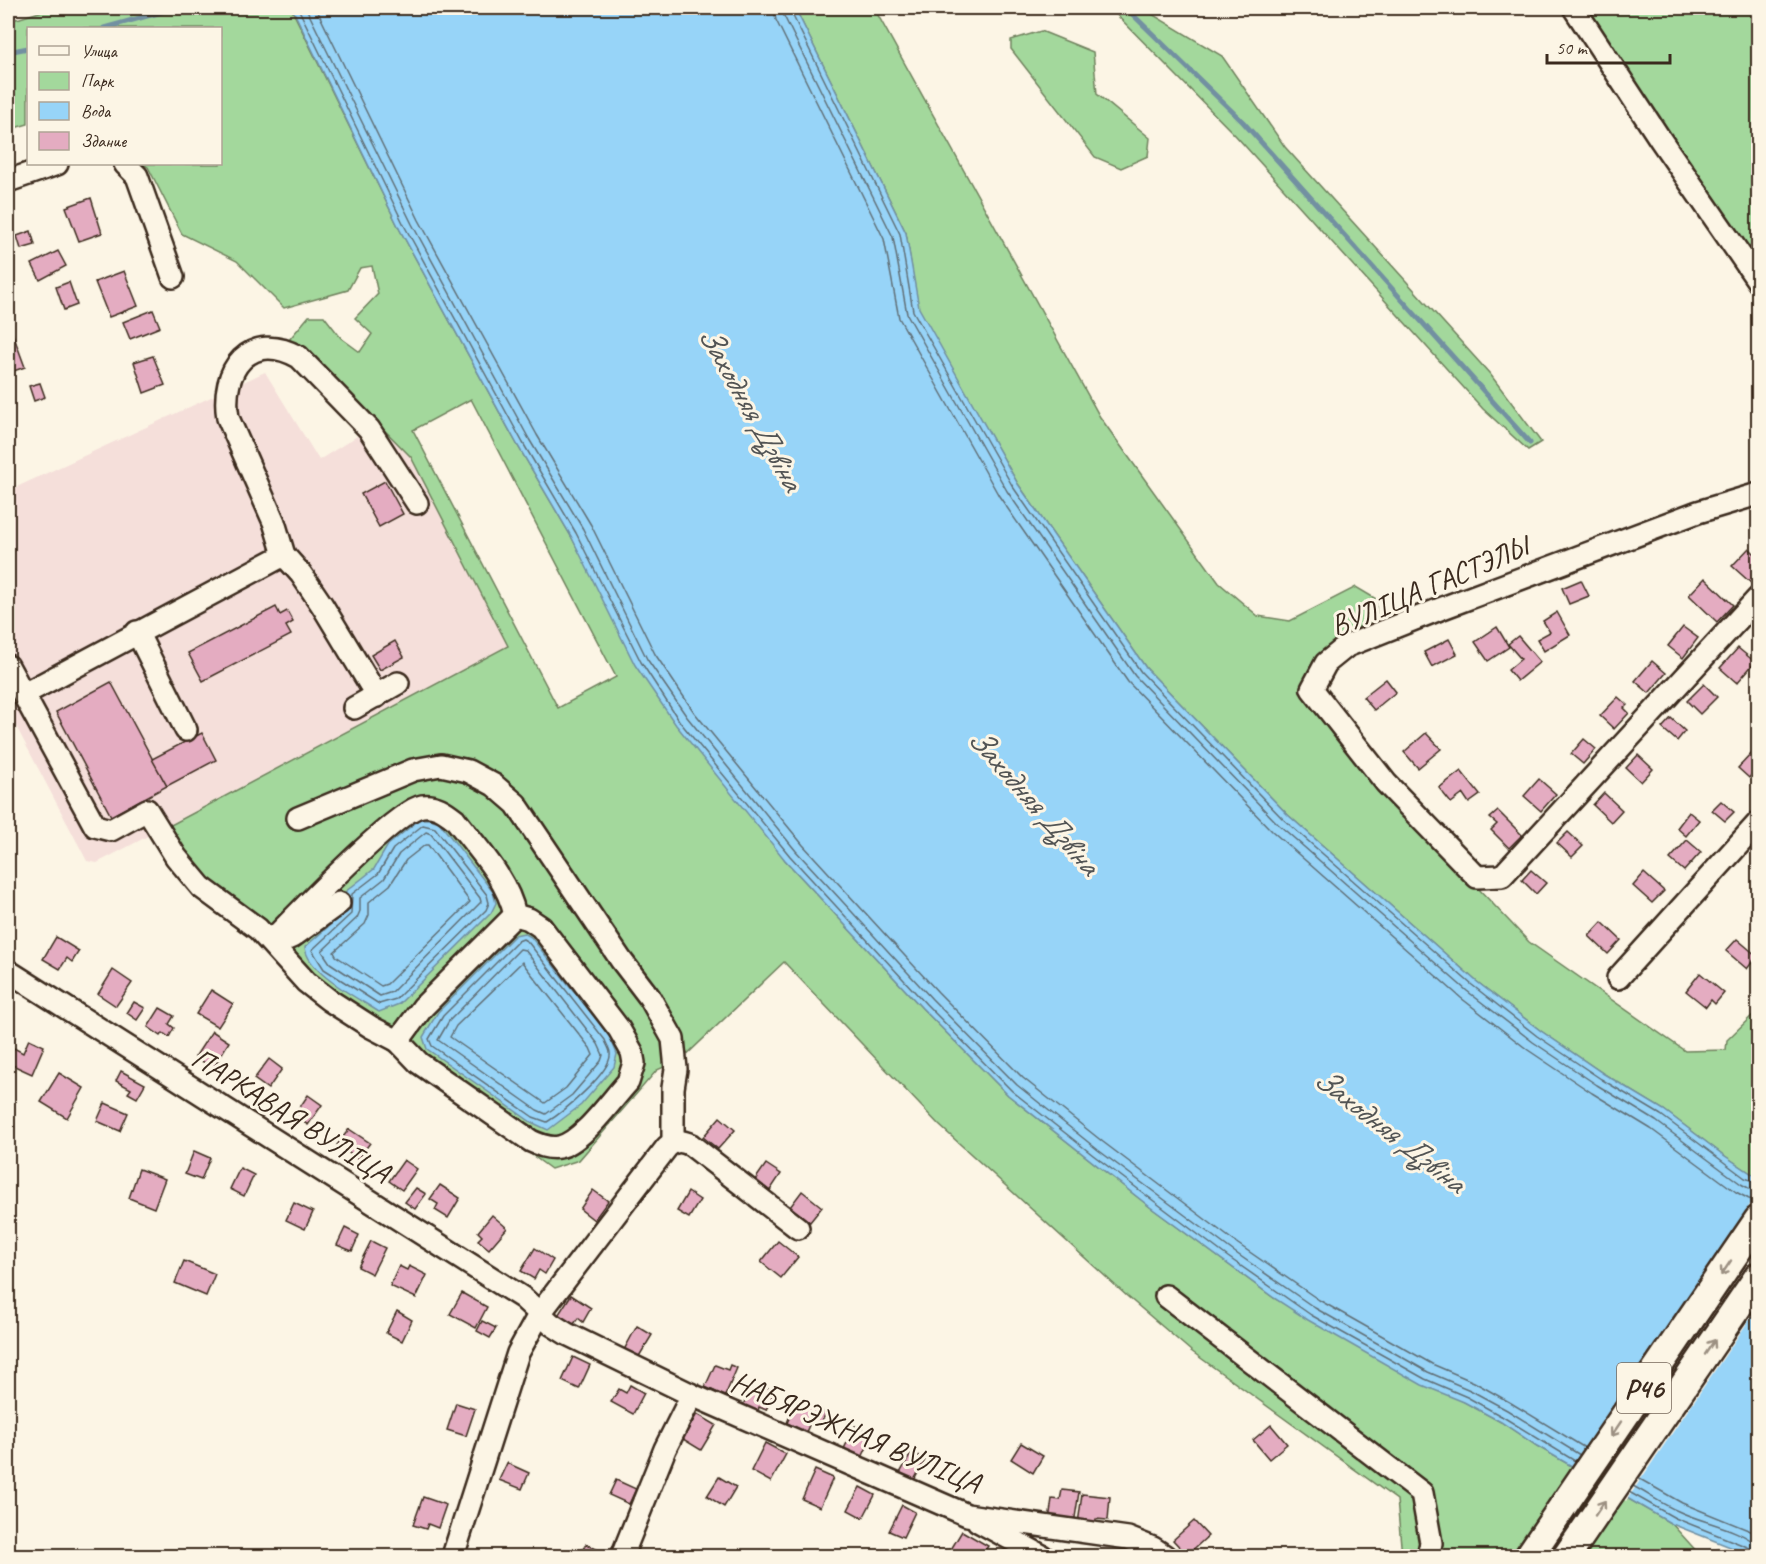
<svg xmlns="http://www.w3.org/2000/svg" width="1766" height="1564" viewBox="0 0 1766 1564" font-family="Caveat,sans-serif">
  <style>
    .built { fill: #f5dfda }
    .green { fill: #a3d89c; stroke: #6f815d; stroke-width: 1.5; fill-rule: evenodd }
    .water { fill: #97d4f8; stroke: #7290a1; stroke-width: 1.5 }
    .pier { fill: #fcf5e5 }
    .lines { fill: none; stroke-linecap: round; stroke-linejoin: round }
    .shore { stroke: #606e75; stroke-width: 1.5 }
    .stream { stroke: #7290a1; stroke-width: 5 }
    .building { fill: #e4acc1; stroke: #3b2a1e; stroke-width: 1.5 }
    .minor-casing { stroke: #3b2a1e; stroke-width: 26 }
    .major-casing { stroke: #3b2a1e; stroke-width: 32 }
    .minor { stroke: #fcf5e5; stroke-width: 21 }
    .major { stroke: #fcf5e5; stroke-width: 27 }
    .oneway { stroke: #9c9082 }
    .labels { text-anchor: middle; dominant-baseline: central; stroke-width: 6; stroke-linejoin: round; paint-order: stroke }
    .shield { fill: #fcf5e5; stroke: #75675a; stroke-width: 1.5 }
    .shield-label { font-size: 28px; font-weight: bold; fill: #3b2a1e }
    .street-label { font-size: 30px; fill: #3b2a1e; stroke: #fcf5e5 }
    .water-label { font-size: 32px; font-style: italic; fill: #525454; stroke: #fcf5e5 }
  </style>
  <rect width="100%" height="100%" fill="#fcf5e5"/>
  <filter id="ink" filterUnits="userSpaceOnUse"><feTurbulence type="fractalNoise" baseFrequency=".0167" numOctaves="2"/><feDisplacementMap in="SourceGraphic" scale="12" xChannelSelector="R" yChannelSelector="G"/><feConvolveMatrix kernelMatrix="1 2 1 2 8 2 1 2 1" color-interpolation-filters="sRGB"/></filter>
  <g filter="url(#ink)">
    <polygon class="built" points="265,372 319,460 378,423 411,457 508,646 97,863 87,861 8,711 8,491"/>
    <g class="green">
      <path d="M 52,8 L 291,8 L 400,230 L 518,446 L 571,536 L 594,580 L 785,860 L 922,1008 L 1008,1095 L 1150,1207 L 1274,1298 L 1501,1422 L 1537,1446 L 1672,1524 L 1699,1554 L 1719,1549 L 1732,1551 L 1736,1556 L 1402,1556 L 1397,1500 L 1191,1351 L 1128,1297 L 939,1125 L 784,962 L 682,1059 L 657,1070 L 579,1160 L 551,1169 L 333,1009 L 152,835 L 508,646 L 411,457 L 308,353 L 288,341 L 309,316 L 324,316 L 341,338 L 360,352 L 372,334 L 355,318 L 378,294 L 372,266 L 360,268 L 348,290 L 284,308 L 237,261 L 182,234 L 148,167 L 142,164 L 220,164 L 220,28 L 28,28 L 28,124 L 8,130 L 8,17 L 17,19 ZM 471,399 L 616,677 L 558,708 L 413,430 Z"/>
      <polygon points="795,8 874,8 1100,417 1219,583 1258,616 1290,621 1356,587 1376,599 1376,619 1337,637 1304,682 1332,734 1529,942 1685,1051 1726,1050 1727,1040 1758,1010 1758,1178 1722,1154 1664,1110 1604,1074 1541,1031 1476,981 1288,815 1146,668 1018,484 918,308 906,233"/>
      <polygon points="1110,8 1144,8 1150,13 1222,56 1285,147 1490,374 1541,442 1528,450 1483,409 1236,136"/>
      <polygon points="1565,8 1758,8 1758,291"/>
      <polygon points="1041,31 1093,52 1097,94 1150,138 1148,156 1121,168 1095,157 1011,49 1011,40"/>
    </g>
    <g class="water">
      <polygon points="292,8 795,8 906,233 919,308 1018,484 1146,668 1288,815 1476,981 1541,1031 1604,1074 1664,1110 1722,1154 1758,1178 1758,1556 1753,1556 1672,1524 1537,1446 1501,1422 1464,1402 1422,1385 1308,1320 1274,1298 1150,1207 1008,1095 922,1008 785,860 676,725 635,665 571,536 518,446 400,230"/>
      <path d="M 420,819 L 430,819 L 439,822 L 493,892 L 496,903 L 491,913 L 399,1004 L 379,1012 C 358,998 307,973 305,947 L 346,911 L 345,892 L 374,869 L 388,845 Z"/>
      <polygon points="524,933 531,937 610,1037 617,1054 614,1067 581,1105 548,1130 531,1122 427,1049 423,1037 438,1012 515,935"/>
    </g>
    <polygon class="pier" points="1758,1193 1758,1307 1626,1501 1570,1468"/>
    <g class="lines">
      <g class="shore">
        <polyline points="298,8 405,227 523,443 576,533 641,662 680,722 790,856 926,1004 1012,1091 1093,1155 1228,1257 1311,1315 1425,1379 1467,1397 1503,1417 1575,1461"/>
        <polyline points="306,8 412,224 529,439 583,529 647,659 687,717 796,851 932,999 1017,1085 1098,1150 1233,1251 1315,1308 1428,1372 1470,1390 1507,1410 1580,1455"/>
        <polyline points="316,8 419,220 537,435 591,525 655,654 694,712 803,845 938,992 1023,1078 1103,1142 1238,1244 1319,1300 1432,1364 1474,1382 1511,1403 1585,1448"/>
        <polyline points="773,8 776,20 884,239 899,318 999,496 1128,682 1272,831 1461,998 1528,1050 1592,1093 1651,1129 1736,1192 1749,1199 1758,1200"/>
        <polyline points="782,8 784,16 893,237 907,314 1007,491 1135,676 1278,824 1467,991 1533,1042 1597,1085 1656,1121 1741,1184 1752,1190 1758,1191"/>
        <polyline points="790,8 791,12 900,234 913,311 1013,487 1141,672 1283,819 1472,985 1537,1036 1601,1079 1661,1115 1745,1178 1758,1183"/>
        <polygon points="423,825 435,828 487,895 489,903 486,910 396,999 379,1004 324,969 312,950 351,914 352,894 378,874 393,849"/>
        <polygon points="426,832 431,834 480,898 481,902 392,992 380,996 330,963 322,951 357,918 360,911 360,898 384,879 399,854"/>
        <polygon points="425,845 428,845 470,902 387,984 381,986 336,956 334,952 365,924 369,915 369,902 390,885 406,860"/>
        <path d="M 523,939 L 528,942 L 605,1040 C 606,1044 610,1049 610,1053 C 613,1071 562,1113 547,1122 L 533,1117 L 432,1046 L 429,1039 L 443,1016 L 518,941 Z"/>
        <polygon points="520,949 525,950 598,1044 603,1055 601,1061 572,1095 546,1114 537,1110 438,1040 449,1021"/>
        <polygon points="522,962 590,1048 593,1055 566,1088 545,1103 450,1037 456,1026"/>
        <polyline points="1638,1478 1682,1503 1758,1534"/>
        <path d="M 1633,1486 C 1648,1494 1662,1504 1678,1511 C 1700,1522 1742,1529 1758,1546"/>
        <polyline points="1629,1492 1675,1518 1750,1548 1753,1552 1754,1556"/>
      </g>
      <g class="stream">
        <polyline points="1126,8 1243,122 1530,443"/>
        <polyline points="104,28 176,8"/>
        <polyline points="8,52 28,48"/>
      </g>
    </g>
    <g class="building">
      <polygon points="91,198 102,233 79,241 66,207"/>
      <polygon points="31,231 35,245 21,249 17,236"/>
      <polygon points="58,251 66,266 40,280 32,264"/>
      <polygon points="124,271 138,306 109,317 95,282"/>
      <polygon points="69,282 77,305 64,310 56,287"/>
      <polygon points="153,310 160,327 130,339 123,322"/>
      <polygon points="11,329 25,367 8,373 8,330"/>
      <polygon points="153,356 165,385 144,393 134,362"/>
      <polygon points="40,383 45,397 34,401 29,386"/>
      <polygon points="385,481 403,514 379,527 361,494"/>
      <polygon points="1749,548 1758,557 1758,577 1752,584 1732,566"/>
      <polygon points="1705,578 1733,605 1717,622 1689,595"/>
      <polygon points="1581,580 1589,596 1569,604 1562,588"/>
      <polygon points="276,607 280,615 287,611 293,622 286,626 291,635 203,681 188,653"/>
      <polygon points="1557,612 1570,635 1544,651 1537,639 1550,632 1543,621"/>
      <polygon points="1497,627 1509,647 1488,661 1475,642"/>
      <polygon points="1683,627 1698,638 1683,658 1668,646"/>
      <polygon points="1518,636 1540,662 1517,681 1508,670 1521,659 1508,644"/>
      <polygon points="1449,639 1457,654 1432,667 1424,652"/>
      <polygon points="395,641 404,657 380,670 371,655"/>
      <polygon points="1738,648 1755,662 1737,683 1720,668"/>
      <polygon points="1652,661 1666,673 1649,693 1635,681"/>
      <polygon points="1386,679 1396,692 1374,710 1363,697"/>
      <polygon points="111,682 167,786 111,816 56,712"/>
      <polygon points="1704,684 1717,697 1700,714 1687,701"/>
      <polygon points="1618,697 1627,705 1624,708 1629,713 1614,729 1600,716"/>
      <polygon points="1671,718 1685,731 1677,741 1662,728"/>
      <polygon points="202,733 216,760 167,786 152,759"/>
      <polygon points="1426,733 1441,749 1418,768 1404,752"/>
      <polygon points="1584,739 1596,749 1583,764 1571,754"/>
      <polygon points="1753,752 1758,757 1758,779 1752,774 1749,778 1738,768"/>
      <polygon points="1638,755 1653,769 1641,782 1626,768"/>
      <polygon points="1461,771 1480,795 1469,803 1463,794 1451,803 1439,788"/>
      <polygon points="1539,779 1556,794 1541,811 1524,796"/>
      <polygon points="1604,793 1622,810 1611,822 1593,805"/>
      <polygon points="1721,801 1734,812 1725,821 1712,810"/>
      <polygon points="1498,811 1522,835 1509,848 1491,830 1497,824 1490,818"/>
      <polygon points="1689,812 1699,820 1686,836 1677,828"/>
      <polygon points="1568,832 1583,846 1572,857 1557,843"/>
      <polygon points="1687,840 1701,852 1684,871 1670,859"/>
      <polygon points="1531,870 1546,883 1536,894 1522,880"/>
      <polygon points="1644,873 1664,891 1652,903 1633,886"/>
      <polygon points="1602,922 1621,940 1608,954 1589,936"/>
      <polygon points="56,937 79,951 72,962 67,958 60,969 43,959"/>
      <polygon points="1737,939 1757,956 1747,969 1726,951"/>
      <polygon points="113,970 132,983 116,1006 98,994"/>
      <polygon points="1700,973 1724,993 1715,1004 1711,1000 1706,1007 1686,991"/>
      <polygon points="211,990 233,1004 218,1027 196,1014"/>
      <polygon points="134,1002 145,1008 137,1020 127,1013"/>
      <polygon points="160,1008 174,1016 169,1024 174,1028 169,1037 163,1033 161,1036 148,1027"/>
      <polygon points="212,1031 229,1042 213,1068 195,1057"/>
      <polygon points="29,1039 44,1046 32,1074 8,1063 8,1057 12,1047 23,1053"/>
      <polygon points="269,1059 282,1069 268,1089 254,1079"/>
      <polygon points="121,1071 145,1084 137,1098 128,1093 131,1089 116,1081"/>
      <polygon points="59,1073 84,1088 67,1118 41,1102"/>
      <polygon points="308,1095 322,1105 308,1125 294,1116"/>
      <polygon points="105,1103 128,1113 120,1131 97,1121"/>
      <polygon points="720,1117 735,1130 718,1149 703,1137"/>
      <polygon points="349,1129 370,1143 358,1159 337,1145"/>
      <polygon points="194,1151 210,1158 201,1180 185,1174"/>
      <polygon points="404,1160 417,1169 402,1190 389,1181"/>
      <polygon points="766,1164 781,1174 767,1195 752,1184"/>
      <polygon points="240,1168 254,1175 244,1196 230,1189"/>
      <polygon points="139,1169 165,1179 154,1208 129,1198"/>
      <polygon points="440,1185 460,1198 448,1218 435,1210 438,1204 430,1199"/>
      <polygon points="416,1188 426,1194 415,1209 405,1202"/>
      <polygon points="593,1190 608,1201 594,1220 580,1209"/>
      <polygon points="802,1191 822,1207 810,1222 790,1207"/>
      <polygon points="688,1192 700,1200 689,1218 677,1211"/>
      <polygon points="294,1203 313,1212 305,1229 286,1220"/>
      <polygon points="492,1215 507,1228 489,1249 478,1240 482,1236 478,1232"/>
      <polygon points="345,1228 359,1235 352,1251 337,1245"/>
      <polygon points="371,1241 385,1248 372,1274 358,1267"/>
      <polygon points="778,1241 798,1257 781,1278 761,1262"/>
      <polygon points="535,1248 553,1260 545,1274 539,1270 534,1279 521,1271"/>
      <polygon points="184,1261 215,1274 206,1296 175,1283"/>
      <polygon points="399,1266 407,1270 409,1266 427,1275 416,1298 390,1286"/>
      <polygon points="462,1293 487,1307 476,1328 450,1314"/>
      <polygon points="571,1295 591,1308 583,1322 578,1318 570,1330 555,1320"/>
      <polygon points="397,1311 412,1320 402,1341 386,1333"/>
      <polygon points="482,1321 496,1328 490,1338 477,1331"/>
      <polygon points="637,1326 652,1335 638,1358 624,1350"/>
      <polygon points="573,1357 590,1365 579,1389 562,1381"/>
      <polygon points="715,1365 728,1370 730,1365 737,1368 725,1396 705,1387"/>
      <polygon points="630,1385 644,1393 633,1414 611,1402 619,1389 626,1393"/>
      <polygon points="765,1387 774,1391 766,1410 759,1407 758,1411 743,1405 751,1388 763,1393"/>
      <polygon points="797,1399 826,1413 820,1425 811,1421 806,1432 787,1423"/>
      <polygon points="456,1403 475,1409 466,1436 447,1430"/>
      <polygon points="697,1414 716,1425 701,1450 683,1439"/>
      <polygon points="1271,1425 1287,1444 1269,1459 1253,1440"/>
      <polygon points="855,1426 873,1434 860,1462 842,1453"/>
      <polygon points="765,1443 786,1454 771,1482 751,1471"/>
      <polygon points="1021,1443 1043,1456 1033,1473 1011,1459"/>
      <polygon points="912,1452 925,1460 913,1482 899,1475"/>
      <polygon points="507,1463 529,1473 522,1489 499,1480"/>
      <polygon points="815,1470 833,1478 820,1507 802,1499"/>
      <polygon points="719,1477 736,1487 724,1507 707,1496"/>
      <polygon points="616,1480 636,1489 629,1504 609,1495"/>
      <polygon points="860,1487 875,1495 863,1518 848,1510"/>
      <polygon points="1062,1490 1079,1492 1074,1524 1049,1520 1052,1499 1060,1500"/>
      <polygon points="1082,1494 1110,1497 1108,1520 1096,1519 1095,1526 1078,1524"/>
      <polygon points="423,1497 446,1505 438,1528 428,1524 426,1529 413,1525"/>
      <polygon points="902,1505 915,1512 903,1537 889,1531"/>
      <polygon points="1194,1521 1208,1536 1187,1555 1173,1540"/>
      <polygon points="962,1531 988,1546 982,1556 947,1556"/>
      <polygon points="586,1544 610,1556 579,1556"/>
    </g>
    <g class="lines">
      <g class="minor-casing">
        <g id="minor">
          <polyline points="1574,8 1660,139 1758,281"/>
          <polyline points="125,164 137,176 173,277"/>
          <polyline points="8,181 57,164"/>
          <polyline points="1758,494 1698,512 1440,609 1347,646 1326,663 1312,689 1386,783 1477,877 1502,876 1758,598"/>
          <polyline points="137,632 186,730"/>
          <path d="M 8,666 L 95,826 L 111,830 L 147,810 L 176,857 L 201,887 L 258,929 L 306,982 L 329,1000 L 371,1027 L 398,1041 L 419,1063 L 531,1141 C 540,1145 549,1149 559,1147 C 582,1143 612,1099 628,1082 L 634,1063 L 632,1052 L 619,1029 L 541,927 L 529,919 L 515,915 C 507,878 477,848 455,819 C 445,811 435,804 422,806 C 396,810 295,917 271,941"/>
          <polyline points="24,694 284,555"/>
          <path d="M 377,696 L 322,605 L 301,574 L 284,555 L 274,522 L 228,418 C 220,369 250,330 299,357 L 369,429 L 417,503"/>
          <polyline points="354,708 398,683"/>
          <polyline points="298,818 413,770 441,765 468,771 494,785 516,804 621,960 650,998 673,1039 676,1069 673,1088 673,1142"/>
          <polyline points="283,941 292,937 339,903"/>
          <polyline points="8,971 523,1298 551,1324 567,1334 692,1395 967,1515 1128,1538 1153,1548 1165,1556"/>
          <polyline points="1618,978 1758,823"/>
          <polyline points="398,1041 423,1007 515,915"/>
          <polyline points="1166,1296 1422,1493 1431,1543 1428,1556"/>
          <polyline points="978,1521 1042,1556"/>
          <path d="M 453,1556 L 518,1353 L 540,1313 L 667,1147 C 675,1140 681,1140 691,1145 L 798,1228"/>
          <polyline points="622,1556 665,1449 692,1395"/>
        </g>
      </g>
      <g class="major-casing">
        <g id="major">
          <polyline points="1529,1556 1758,1220"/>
          <polyline points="1567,1556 1758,1277"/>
        </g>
      </g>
      <use href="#minor" class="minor"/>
      <use href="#major" class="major"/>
    </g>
    <defs><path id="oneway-shaft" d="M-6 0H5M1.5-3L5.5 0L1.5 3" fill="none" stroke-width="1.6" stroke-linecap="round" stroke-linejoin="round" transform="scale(1.5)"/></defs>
    <g class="oneway">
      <use href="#oneway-shaft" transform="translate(1726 1268) rotate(124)"/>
      <use href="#oneway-shaft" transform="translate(1710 1347) rotate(-56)"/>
      <use href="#oneway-shaft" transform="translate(1616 1429) rotate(124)"/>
      <use href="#oneway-shaft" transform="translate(1600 1508) rotate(-56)"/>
    </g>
  </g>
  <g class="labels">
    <rect class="shield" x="1617" y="1363" width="54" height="50" rx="4.5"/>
    <g class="shield-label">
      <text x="1644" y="1388">Р46</text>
    </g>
    <g class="street-label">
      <text transform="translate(1429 586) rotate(-23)">ВУЛІЦА ГАСТЭЛЫ</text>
      <text transform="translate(291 1115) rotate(32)">ПАРКАВАЯ ВУЛІЦА</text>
      <text transform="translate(856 1432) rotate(23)">НАБЯРЭЖНАЯ ВУЛІЦА</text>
    </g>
    <g class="water-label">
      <text transform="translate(751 408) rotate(61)">Заходняя Дзвіна</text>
      <text transform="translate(1034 801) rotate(49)">Заходняя Дзвіна</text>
      <text transform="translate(1390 1130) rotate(38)">Заходняя Дзвіна</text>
    </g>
  </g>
  <rect width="1766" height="1564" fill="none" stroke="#fcf5e5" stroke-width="30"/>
  <rect x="15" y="15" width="1736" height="1534" fill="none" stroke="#3b2a1e" stroke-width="2" filter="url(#ink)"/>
  <rect x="27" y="27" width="195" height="138" fill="#fcf5e5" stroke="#afa495" stroke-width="1.5"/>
  <rect x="39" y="46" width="30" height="9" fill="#fcf5e5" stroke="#afa495" stroke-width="1.5"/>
  <text x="81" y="57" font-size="18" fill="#3b2a1e">Улица</text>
  <rect x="39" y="72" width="30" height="18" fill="#a3d89c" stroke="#afa495" stroke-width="1.5"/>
  <text x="81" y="87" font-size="18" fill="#3b2a1e">Парк</text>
  <rect x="39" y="102" width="30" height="18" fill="#97d4f8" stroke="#afa495" stroke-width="1.5"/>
  <text x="81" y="117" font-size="18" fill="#3b2a1e">Вода</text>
  <rect x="39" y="132" width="30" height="18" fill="#e4acc1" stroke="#afa495" stroke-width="1.5"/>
  <text x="81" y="147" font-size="18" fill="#3b2a1e">Здание</text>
  <path d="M1547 54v9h123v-9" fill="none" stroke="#3b2a1e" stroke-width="3"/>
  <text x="1556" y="54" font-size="18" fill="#3b2a1e" stroke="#fcf5e5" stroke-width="4.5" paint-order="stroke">50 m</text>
</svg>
